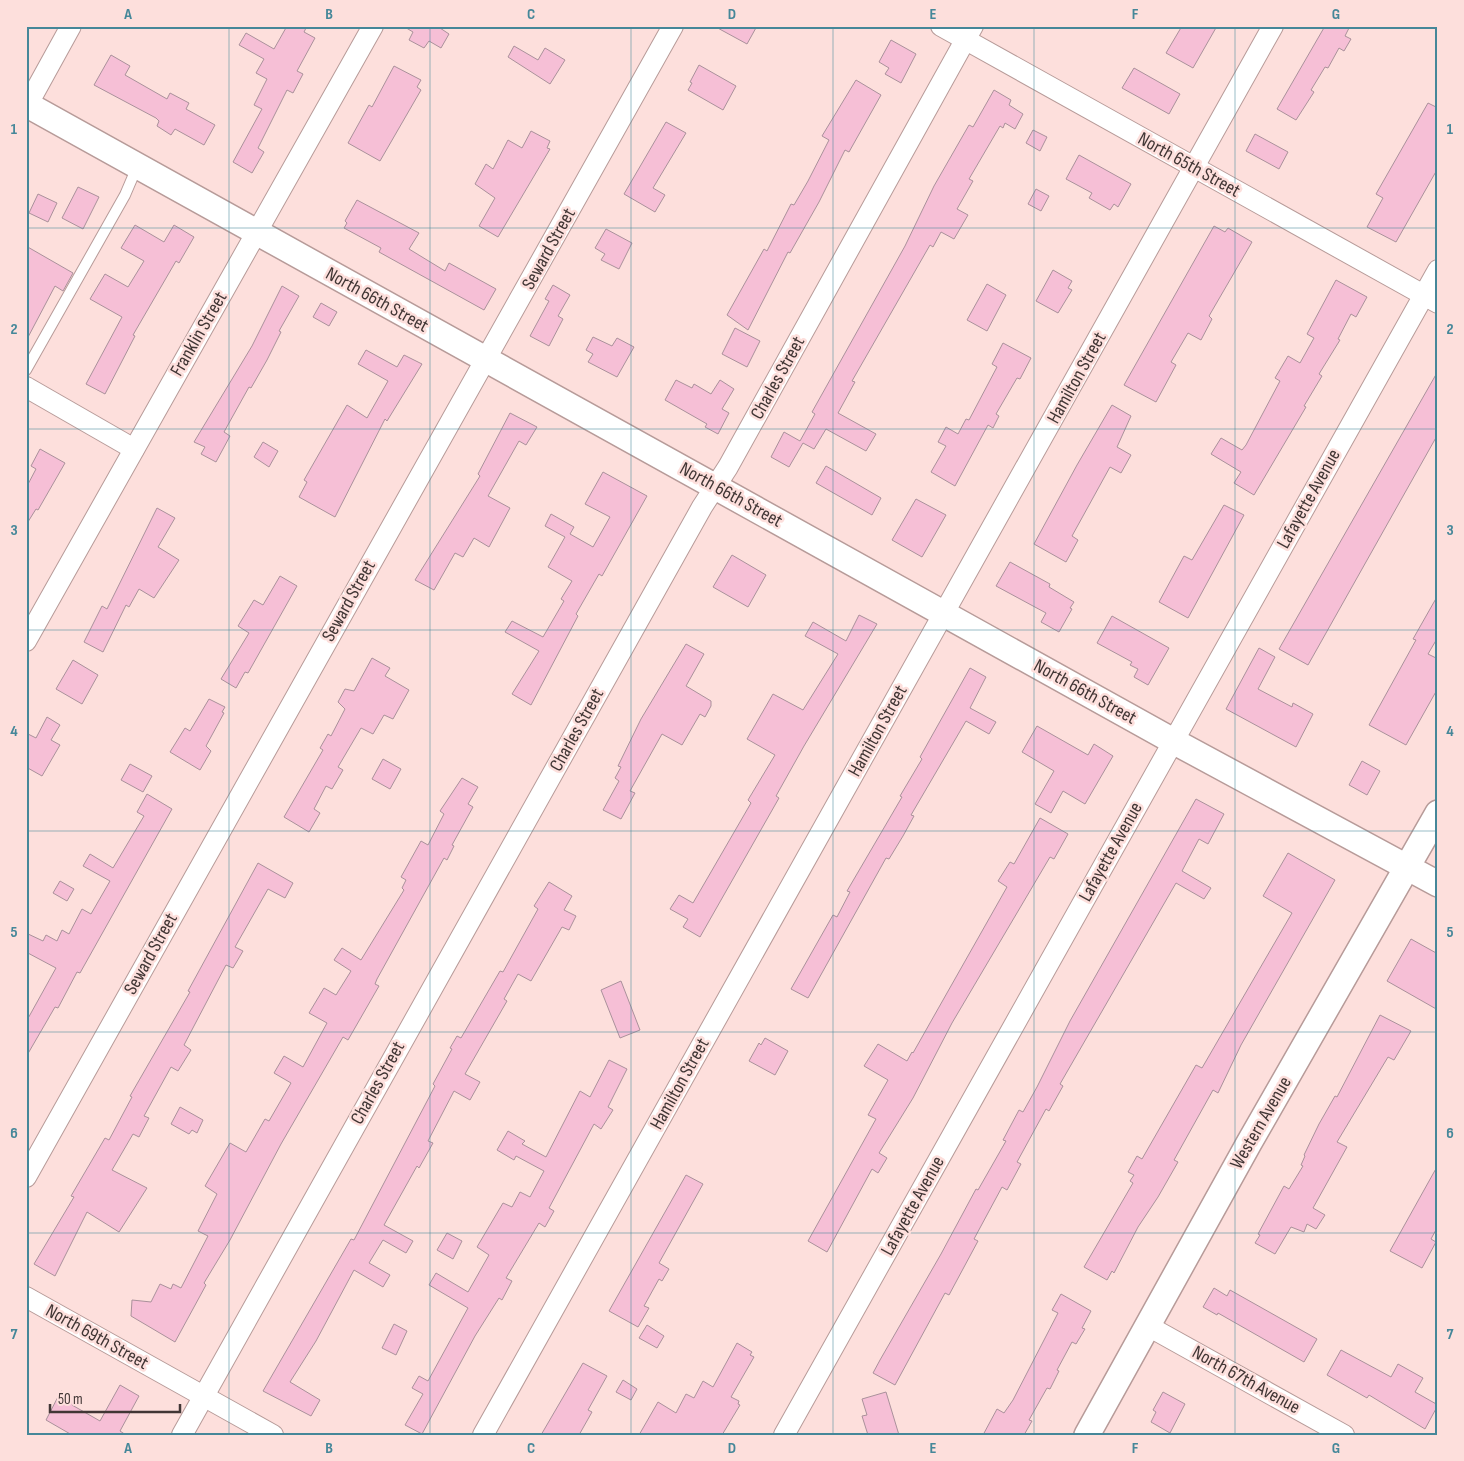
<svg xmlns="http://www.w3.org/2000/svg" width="1464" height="1461" viewBox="0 0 1464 1461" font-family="'Sofia Sans Condensed',sans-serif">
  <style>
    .building { fill: #f6bfd6; stroke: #aa919b }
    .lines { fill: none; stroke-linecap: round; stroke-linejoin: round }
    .service-casing { stroke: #b79b99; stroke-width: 12 }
    .minor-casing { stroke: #b79b99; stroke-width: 22 }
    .tertiary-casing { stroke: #b79b99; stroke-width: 28 }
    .service { stroke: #fff; stroke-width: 10 }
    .minor { stroke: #fff; stroke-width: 20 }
    .tertiary { stroke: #fff; stroke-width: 25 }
    .grid { fill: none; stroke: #458799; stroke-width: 1; stroke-opacity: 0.55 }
    .labels { text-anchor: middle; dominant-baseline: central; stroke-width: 5; stroke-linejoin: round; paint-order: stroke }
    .street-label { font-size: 19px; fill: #413635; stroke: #fddfdc }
    .neatline { fill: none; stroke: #458799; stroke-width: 2 }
    .grid-label { font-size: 16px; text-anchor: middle; font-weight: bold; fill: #458799 }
  </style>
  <rect width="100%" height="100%" fill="#fddfdc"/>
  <g class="building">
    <polygon points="287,26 307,26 304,32 315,38 297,71 303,74 293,93 287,90 258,148 264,152 252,173 233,162 262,109 254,105 267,79 256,73 264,59 239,45 246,33 274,49"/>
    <polygon points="403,26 437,26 449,34 441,48 429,41 424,48 409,40 413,32"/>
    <polygon points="714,26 757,26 747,44"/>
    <polygon points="1182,26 1217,26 1193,68 1166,53"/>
    <polygon points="1325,26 1350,26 1345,36 1351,39 1344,51 1339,48 1328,68 1325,67 1311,90 1314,92 1296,120 1277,109"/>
    <polygon points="891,40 916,54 901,83 885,74 889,68 879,62"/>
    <polygon points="514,46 538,60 545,48 565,60 550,84 508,57"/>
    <polygon points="111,55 130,66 125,75 167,99 170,93 189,103 186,109 215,125 204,145 175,129 171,135 157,126 159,121 156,118 94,85"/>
    <polygon points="699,65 736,86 723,110 688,90 692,83 690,82"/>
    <polygon points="394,66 421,80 417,87 421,90 380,161 348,143 369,105 372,107"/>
    <polygon points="1134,68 1180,94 1169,114 1122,88"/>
    <polygon points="856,80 881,95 849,152 845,150 819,202 790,253 788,252 748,330 727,315 764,249 767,251 791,204 794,205 808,181 829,140 822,136"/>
    <polygon points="994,90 1011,100 1009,105 1023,114 1015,129 1005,123 1003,128 1000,126 969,179 973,181 957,209 968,215 954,239 941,232 933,247 930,245 852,381 855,382 838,413 876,434 866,451 826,429 814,449 803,443 789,467 771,457 784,432 800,441 815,414 812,412 905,246 934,186 969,125 973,127"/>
    <polygon points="1428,103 1438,108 1438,168 1396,242 1367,227 1383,198 1376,194"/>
    <polygon points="666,122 686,133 653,188 665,195 655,212 624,194"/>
    <polygon points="1033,130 1047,137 1040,151 1026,143"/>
    <polygon points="531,131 550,141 547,148 550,149 498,237 479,226 495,198 475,184 486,164 493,169 508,140 522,148"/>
    <polygon points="1255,134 1288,152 1279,169 1246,151"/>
    <polygon points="1079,155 1131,184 1118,207 1114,204 1110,210 1089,198 1092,193 1066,179"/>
    <polygon points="78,187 99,197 83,229 62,218"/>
    <polygon points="1036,189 1049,196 1041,211 1028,204"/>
    <polygon points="38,194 57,203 48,222 29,213"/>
    <polygon points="357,200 419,233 409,249 445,271 449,263 496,289 484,310 379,252 381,248 344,228 347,223 345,221"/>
    <polygon points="135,225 164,242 174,225 194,237 179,263 176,261 133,335 135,336 105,394 86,384 122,317 90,299 105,274 128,287 144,261 121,248"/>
    <polygon points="1214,226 1225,232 1228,228 1252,242 1209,316 1212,319 1201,340 1188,333 1171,362 1176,365 1156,402 1124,385"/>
    <polygon points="606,229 632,243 619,269 601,260 605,254 595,248"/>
    <polygon points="26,246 73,273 63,291 55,286 26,341"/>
    <polygon points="1053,270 1072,281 1068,288 1072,290 1058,313 1036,301"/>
    <polygon points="1336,280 1367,297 1356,317 1351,314 1338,339 1340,340 1319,374 1322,376 1304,406 1306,407 1254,495 1234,483 1241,472 1211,454 1221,438 1242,450 1246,445 1280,381 1275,378 1288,356 1300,363 1314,338 1307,334"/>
    <polygon points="987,284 1006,295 987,331 967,320"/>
    <polygon points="553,285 570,295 558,316 563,319 549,346 530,336 549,301 545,299"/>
    <polygon points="282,286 299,296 279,331 281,332 267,360 251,388 249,387 224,432 230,436 216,462 201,454 205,447 194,442 252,346"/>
    <polygon points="321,303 337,312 329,326 313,317"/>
    <polygon points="735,328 760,341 747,367 722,354"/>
    <polygon points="593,337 612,346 617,338 634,347 617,377 588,362 593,354 586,350"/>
    <polygon points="1003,343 1031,358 1020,379 1017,378 996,414 999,416 993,428 988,425 955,486 931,472 946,446 938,442 946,427 958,434 966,419 969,420 997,367 992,364"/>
    <polygon points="366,350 397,367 404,355 422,364 387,421 385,419 335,517 299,497 307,482 304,480 347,405 367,418 388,381 358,364"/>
    <polygon points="1438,371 1438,434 1308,665 1279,649"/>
    <polygon points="676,380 692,388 694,384 711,394 720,380 734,389 722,409 729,413 718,434 705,427 707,424 665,400"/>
    <polygon points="1112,405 1131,416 1117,447 1131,455 1121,473 1110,467 1072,536 1078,540 1066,562 1034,544 1077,465"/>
    <polygon points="510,413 537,427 526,445 519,441 488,496 510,508 489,547 474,538 463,557 455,553 434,590 415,580 480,476 478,474"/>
    <polygon points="263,442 278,451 269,467 254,457"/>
    <polygon points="40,449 65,463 38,510 36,509 26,525 26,488 36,469 31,466"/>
    <polygon points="826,466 881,498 872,515 816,483"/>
    <polygon points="603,472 647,496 602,576 599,574 576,614 578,616 531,705 512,694 539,651 505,632 512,621 543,637 564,601 561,599 572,581 548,567 565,537 545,526 551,514 574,527 570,534 593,547 610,517 585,504"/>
    <polygon points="916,499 946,515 922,557 892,540"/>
    <polygon points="1224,505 1244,515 1188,618 1159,602 1184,556 1192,560"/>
    <polygon points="157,508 175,518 158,547 179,560 154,598 139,589 129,607 126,605 103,652 84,642 102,606 107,609"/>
    <polygon points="732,555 766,575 748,607 713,587"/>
    <polygon points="1010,562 1050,584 1049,587 1074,602 1070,608 1072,609 1059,632 1041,622 1046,613 996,586"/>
    <polygon points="280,576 297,586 248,673 245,672 236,688 221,679 249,633 238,626 254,600 263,605"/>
    <polygon points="1438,595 1438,637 1428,654 1438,659 1438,688 1406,745 1369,725 1416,640 1413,639"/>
    <polygon points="859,615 877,624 804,746 776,796 779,798 700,937 683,927 688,919 670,909 679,895 693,903 751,803 748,800 775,755 747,739 773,694 803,710 838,654 805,636 813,622 846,641"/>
    <polygon points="1112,616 1169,648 1148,685 1134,677 1138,669 1130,665 1132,662 1097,643"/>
    <polygon points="686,644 704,654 686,686 711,701 711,706 705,717 700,714 682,745 662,734 630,791 635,793 621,819 603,810 619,781 615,778 621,767 618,766 641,719"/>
    <polygon points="1259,648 1275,657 1258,689 1292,707 1293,703 1313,714 1296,747 1226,709"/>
    <polygon points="372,658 390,668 385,676 409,690 393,719 384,715 373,734 361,728 338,767 343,770 332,789 326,786 314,809 320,813 309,832 284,817 323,750 320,748 328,734 331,736 345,709 338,702 345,689 354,691"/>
    <polygon points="73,660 98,675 82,704 56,689"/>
    <polygon points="970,668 986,677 970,708 996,722 989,734 966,721 911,815 914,816 903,836 889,859 886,858 808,998 791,989 833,915 837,917 850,892 847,891 902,797 900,796 922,759 920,757"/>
    <polygon points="209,699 225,707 222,712 224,713 206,746 211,751 200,770 170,752 185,728 190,731"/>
    <polygon points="47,717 60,725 51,740 60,745 42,776 26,767 26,733 36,738"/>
    <polygon points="1037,726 1088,755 1094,744 1113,756 1085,804 1063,791 1051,813 1035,804 1054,771 1022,752"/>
    <polygon points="383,759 401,769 390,789 372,779"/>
    <polygon points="1362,761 1380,771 1367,795 1349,785"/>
    <polygon points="130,764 152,776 143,792 121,780"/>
    <polygon points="462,778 478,787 468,804 473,807 452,845 454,846 447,860 444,858 377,979 375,984 379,986 348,1040 343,1037 281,1144 230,1240 204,1283 206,1285 175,1342 131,1316 132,1300 151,1302 160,1284 171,1289 173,1284 181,1288 208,1236 198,1231 217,1194 205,1186 230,1143 246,1152 265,1119 269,1121 291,1083 274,1073 284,1056 303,1067 327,1023 309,1013 324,988 336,995 351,971 334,960 342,948 361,960 404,890 402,888 406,880 401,877 421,841 428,845 444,814 440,811"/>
    <polygon points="147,794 172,809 80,973 77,972 58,1008 55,1007 26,1057 26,1022 56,968 26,952 26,933 43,941 46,935 57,941 62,930 69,934 82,909 91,914 110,881 83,866 90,854 113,868 144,816 137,812"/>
    <polygon points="1196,799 1224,814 1208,844 1199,839 1182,871 1211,888 1204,899 1176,883 1060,1084 1063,1086 1049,1111 1046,1109 1017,1162 1021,1164 1007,1190 1002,1187 974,1239 978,1241 949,1295 945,1293 895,1385 873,1373 880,1360 941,1254 976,1189 978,1190 1006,1141 1003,1140 1019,1110 1023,1112 1037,1087 1070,1021"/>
    <polygon points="1040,818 1068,834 1054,859 1050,857 952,1023 913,1098 879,1153 887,1158 878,1173 872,1169 827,1252 808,1241 876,1119 868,1115 888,1080 864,1066 878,1044 907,1061 912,1052 913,1053 1007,887 998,881 1010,862 1014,864"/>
    <polygon points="1288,853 1335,880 1241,1045 1218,1093 1213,1090 1174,1160 1178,1162 1158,1197 1138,1227 1114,1273 1112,1271 1107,1280 1084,1267 1133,1183 1130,1181 1134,1175 1128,1172 1137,1156 1142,1159 1196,1065 1202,1068 1292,913 1263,896"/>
    <polygon points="258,863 293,883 285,898 268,889 235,947 243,951 233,968 226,965 184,1045 191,1050 178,1071 171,1067 144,1116 149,1118 139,1137 133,1134 112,1170 147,1188 119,1232 87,1212 55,1276 34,1264 74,1197 71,1196 105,1138 109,1140 132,1097 130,1096 190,992 188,991"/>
    <polygon points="60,881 74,889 67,901 53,893"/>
    <polygon points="549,882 572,896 564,910 576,916 569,930 562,927 531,981 518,974 504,999 507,1001 465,1074 480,1082 470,1100 454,1091 428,1141 433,1143 419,1168 417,1166 384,1225 413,1241 406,1253 383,1240 369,1263 390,1275 383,1287 354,1270 316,1341 290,1382 320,1400 311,1416 263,1391 351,1239 354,1240 435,1086 433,1084 452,1049 450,1048 457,1036 461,1038 500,971 503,972 538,909 534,906"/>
    <polygon points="1411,939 1438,954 1438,1010 1387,981"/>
    <polygon points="621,981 640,1030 620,1038 601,990"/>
    <polygon points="1380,1015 1411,1031 1394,1060 1388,1057 1337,1142 1347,1147 1313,1208 1325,1215 1316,1229 1307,1224 1304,1232 1291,1227 1275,1254 1255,1243 1260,1235 1258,1234 1284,1186 1289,1189 1303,1166 1301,1165 1305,1156 1304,1155 1319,1124 1335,1096 1337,1097"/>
    <polygon points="765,1038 788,1051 775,1075 749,1061 759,1043 761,1045"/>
    <polygon points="609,1060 627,1069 608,1107 613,1110 601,1129 594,1124 549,1208 554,1211 545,1227 539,1223 506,1278 512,1281 502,1300 499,1298 475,1336 422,1434 405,1425 423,1394 412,1388 419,1376 428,1381 468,1308 429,1285 436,1273 468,1292 489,1255 477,1247 503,1203 512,1207 520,1192 530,1197 544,1171 516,1156 514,1160 497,1150 508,1131 525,1141 522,1144 546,1157 580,1091 590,1097"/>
    <polygon points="180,1107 203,1120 197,1133 192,1130 189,1134 171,1124"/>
    <polygon points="1438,1165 1438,1226 1431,1239 1436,1242 1422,1268 1390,1251"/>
    <polygon points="686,1175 703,1184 659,1263 669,1269 662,1281 659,1279 644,1306 649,1308 638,1327 609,1311"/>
    <polygon points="447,1233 462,1241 453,1259 437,1250"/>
    <polygon points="1214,1288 1227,1296 1230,1290 1317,1339 1304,1362 1218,1313 1217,1315 1203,1307"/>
    <polygon points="1061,1294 1091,1311 1082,1328 1085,1329 1076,1344 1072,1342 1057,1370 1059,1371 1050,1389 1047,1388 1029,1420 1032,1421 1024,1435 983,1435 997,1409 1004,1413 1013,1400 1058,1313 1052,1310"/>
    <polygon points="394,1324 407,1331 396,1355 382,1348"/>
    <polygon points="647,1325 664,1336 657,1348 639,1338"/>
    <polygon points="737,1343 752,1352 750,1355 754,1357 731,1397 739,1401 738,1404 740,1405 722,1435 639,1435 658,1402 676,1413 686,1394 694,1398 703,1381 713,1387"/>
    <polygon points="1341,1350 1391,1377 1398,1364 1423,1378 1415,1392 1438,1405 1425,1429 1369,1395 1367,1398 1327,1375"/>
    <polygon points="583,1363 607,1376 588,1410 592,1412 579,1435 541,1435"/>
    <polygon points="623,1380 637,1389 631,1400 616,1392"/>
    <polygon points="120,1385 139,1396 120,1431 126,1435 72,1435 46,1420 61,1391 76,1400 72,1405 100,1421"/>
    <polygon points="886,1392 899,1435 868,1435 862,1416 867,1415 862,1399"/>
    <polygon points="1163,1392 1185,1404 1170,1433 1151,1422 1156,1412 1153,1410"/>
  </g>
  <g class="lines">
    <g class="service-casing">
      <polyline id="service" points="26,370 125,195 137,167"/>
    </g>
    <g class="minor-casing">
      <g id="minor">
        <polyline points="941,26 1438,303"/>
        <polyline points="28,104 71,26"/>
        <polyline points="26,387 134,449"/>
        <polyline points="26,641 373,26"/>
        <polyline points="26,1177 673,26"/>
        <polyline points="26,1297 273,1435"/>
        <polyline points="1148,1326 1344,1435"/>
        <polyline points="182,1435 702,507 728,467 973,26"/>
        <polyline points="483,1435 1273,26"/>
        <polyline points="784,1435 1438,270"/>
      </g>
    </g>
    <g class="tertiary-casing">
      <g id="tertiary">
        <polyline points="26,104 1173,741 1438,884"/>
        <polyline points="1087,1435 1249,1143 1438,813"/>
      </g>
    </g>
    <use href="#service" class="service"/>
    <use href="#minor" class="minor"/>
    <use href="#tertiary" class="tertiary"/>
  </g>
  <path class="grid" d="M 229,26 L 229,1435M 430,26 L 430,1435M 631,26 L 631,1435M 833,26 L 833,1435M 1034,26 L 1034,1435M 1235,26 L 1235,1435M 26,228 L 1438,228M 26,429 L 1438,429M 26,630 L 1438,630M 26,831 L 1438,831M 26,1032 L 1438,1032M 26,1233 L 1438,1233"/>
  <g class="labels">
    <g class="street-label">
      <text transform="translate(1189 165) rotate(29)">North 65th Street</text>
      <text transform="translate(549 249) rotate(-61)">Seward Street</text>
      <text transform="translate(377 300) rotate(29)">North 66th Street</text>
      <text transform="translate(199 334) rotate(-60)">Franklin Street</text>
      <text transform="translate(778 378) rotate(-61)">Charles Street</text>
      <text transform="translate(1077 378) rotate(-61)">Hamilton Street</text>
      <text transform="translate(731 495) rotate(29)">North 66th Street</text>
      <text transform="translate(1309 499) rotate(-61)">Lafayette Avenue</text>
      <text transform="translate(349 601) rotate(-61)">Seward Street</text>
      <text transform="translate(1085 692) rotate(29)">North 66th Street</text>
      <text transform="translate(577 730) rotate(-61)">Charles Street</text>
      <text transform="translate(878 731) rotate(-61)">Hamilton Street</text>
      <text transform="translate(1111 852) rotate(-61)">Lafayette Avenue</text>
      <text transform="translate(151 954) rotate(-61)">Seward Street</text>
      <text transform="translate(378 1083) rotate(-61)">Charles Street</text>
      <text transform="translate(680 1084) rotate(-61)">Hamilton Street</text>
      <text transform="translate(1261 1123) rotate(-60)">Western Avenue</text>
      <text transform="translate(913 1206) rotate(-61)">Lafayette Avenue</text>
      <text transform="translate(97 1337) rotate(29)">North 69th Street</text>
      <text transform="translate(1246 1380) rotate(29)">North 67th Avenue</text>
    </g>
  </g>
  <rect width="1464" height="1461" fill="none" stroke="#fddfdc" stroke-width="55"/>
  <path d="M50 1404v8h130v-8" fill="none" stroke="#413635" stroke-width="2.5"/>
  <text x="58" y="1404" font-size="15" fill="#413635" stroke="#fddfdc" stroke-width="4" paint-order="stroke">50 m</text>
  <rect x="28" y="28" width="1408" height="1406" class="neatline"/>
  <g class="grid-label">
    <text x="128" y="19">A</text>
    <text x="329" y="19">B</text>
    <text x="531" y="19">C</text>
    <text x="732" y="19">D</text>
    <text x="933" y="19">E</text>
    <text x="1135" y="19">F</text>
    <text x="1336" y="19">G</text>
    <text x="14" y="134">1</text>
    <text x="1450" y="134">1</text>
    <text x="14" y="334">2</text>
    <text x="1450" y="334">2</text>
    <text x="14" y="535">3</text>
    <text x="1450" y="535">3</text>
    <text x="14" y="736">4</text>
    <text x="1450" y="736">4</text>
    <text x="14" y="937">5</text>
    <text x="1450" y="937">5</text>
    <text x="14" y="1138">6</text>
    <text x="1450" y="1138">6</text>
    <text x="14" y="1339">7</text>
    <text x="1450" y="1339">7</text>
    <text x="128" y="1453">A</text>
    <text x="329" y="1453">B</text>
    <text x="531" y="1453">C</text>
    <text x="732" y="1453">D</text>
    <text x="933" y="1453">E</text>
    <text x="1135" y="1453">F</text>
    <text x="1336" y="1453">G</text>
  </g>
</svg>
